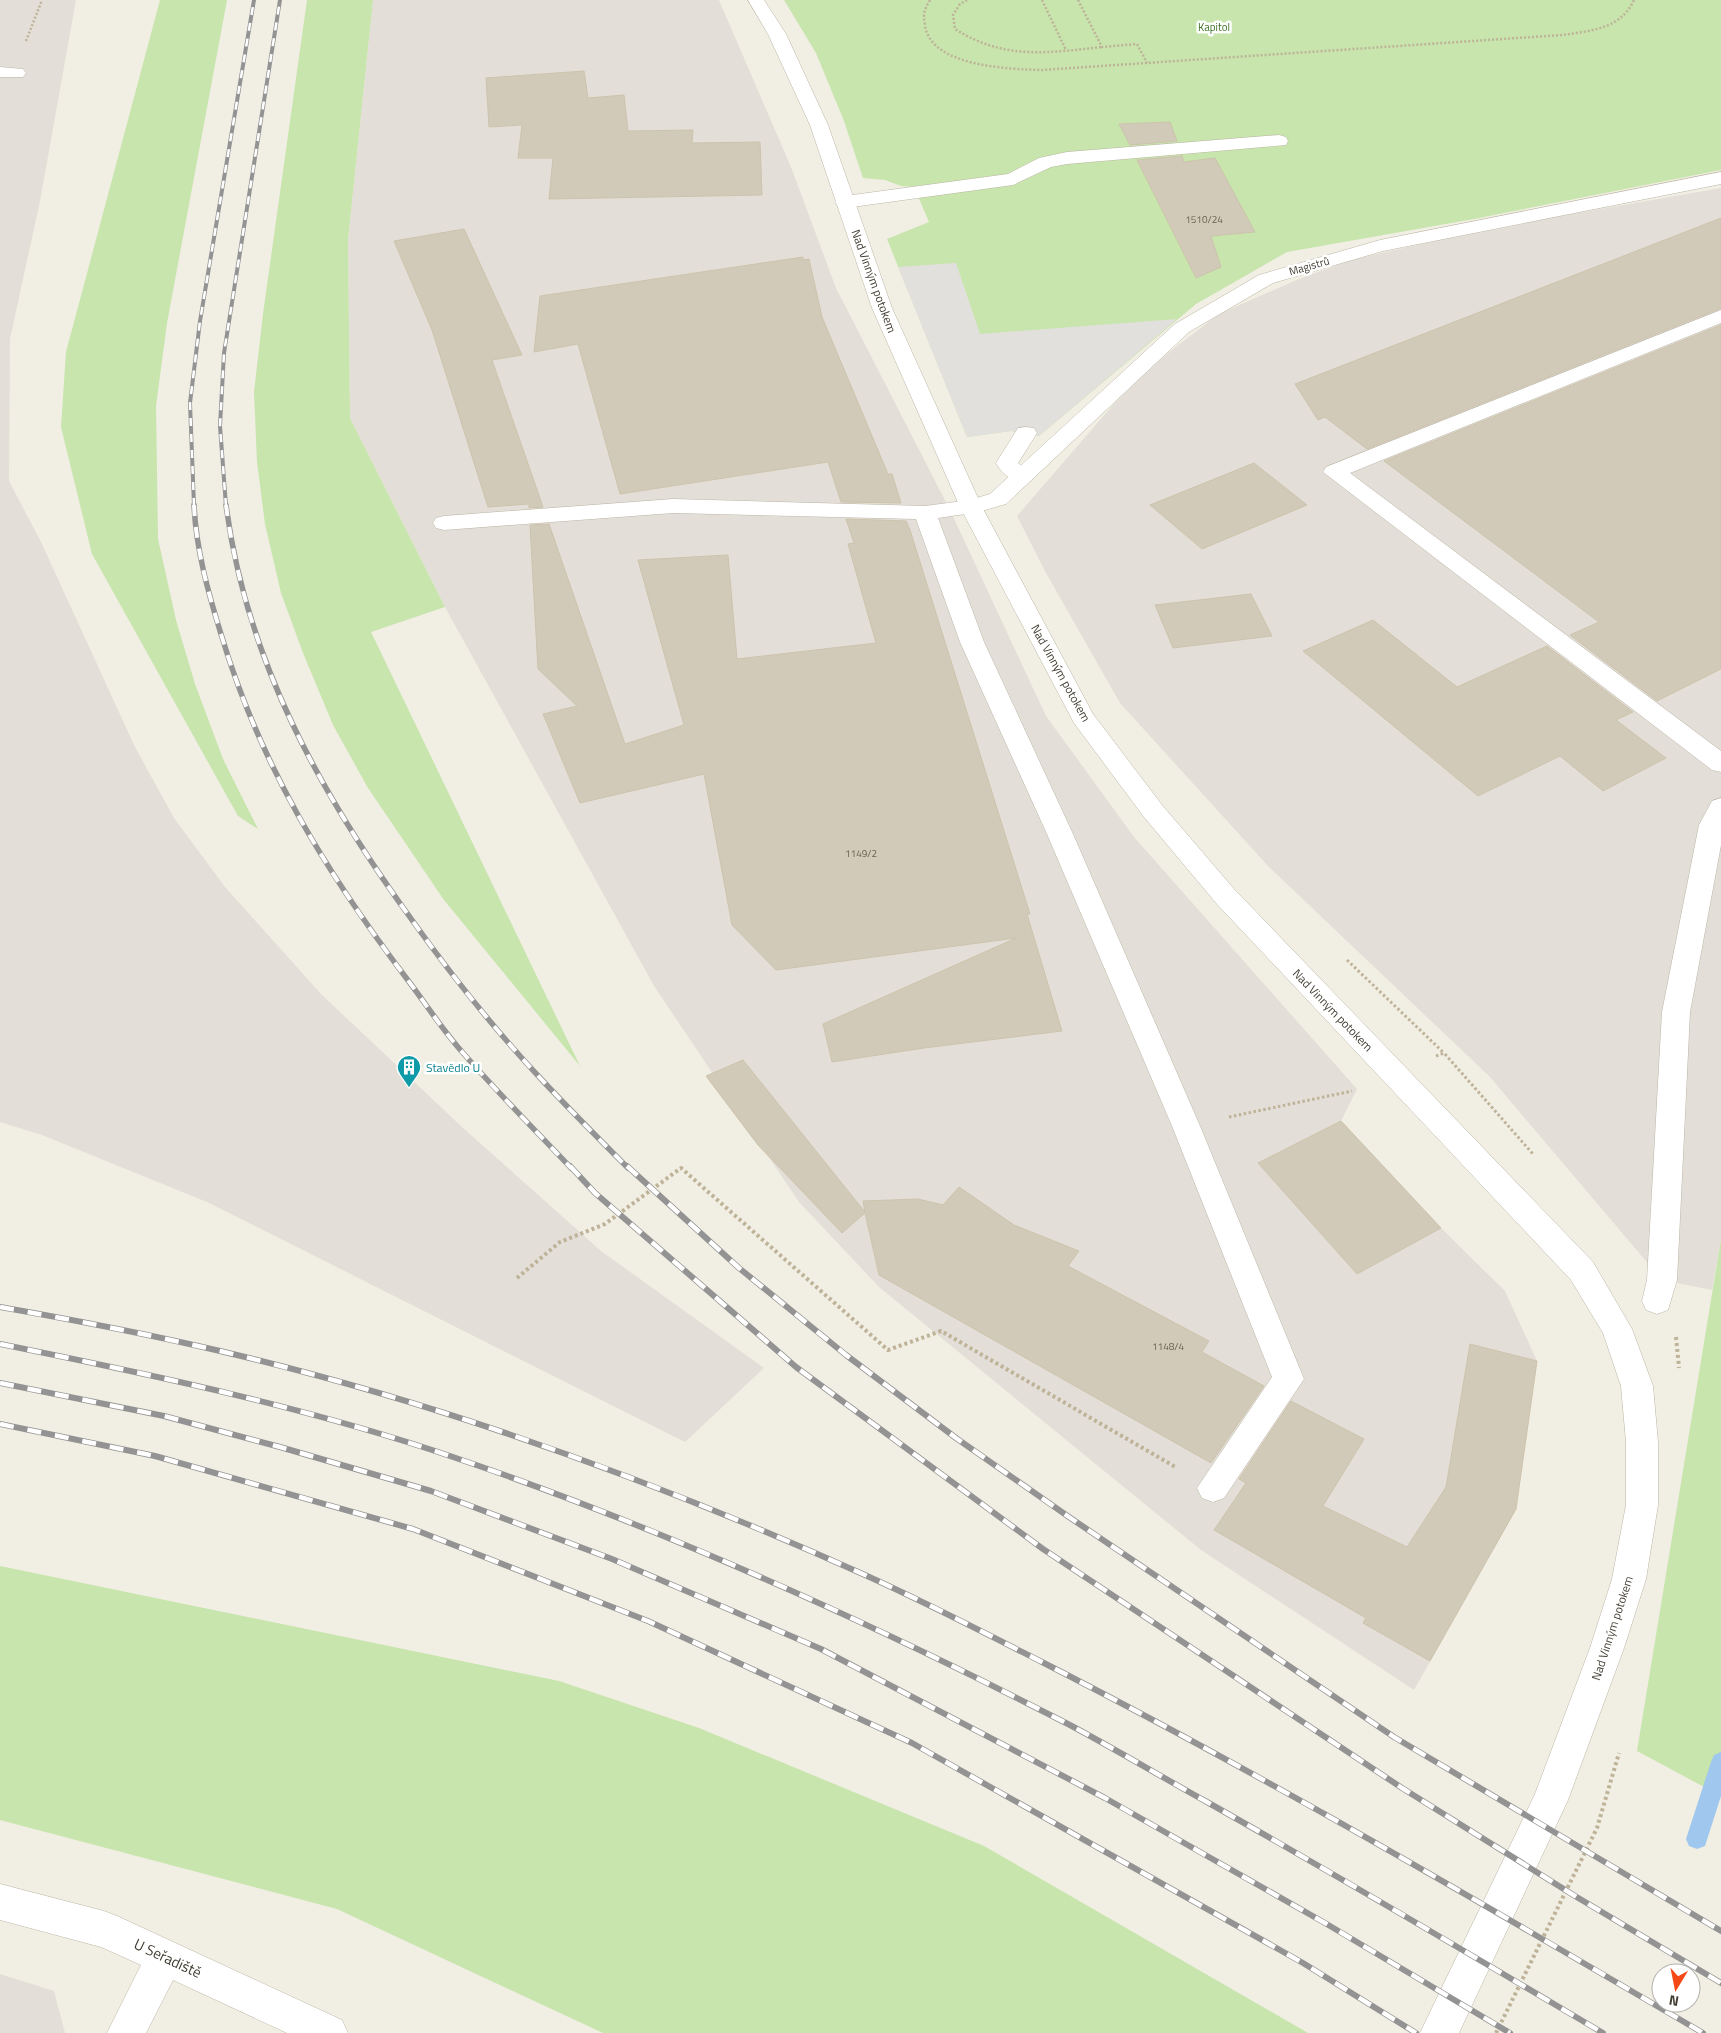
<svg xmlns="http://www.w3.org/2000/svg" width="1721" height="2033" viewBox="0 0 1721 2033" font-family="'Titillium Web',sans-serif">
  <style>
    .industrial { fill: #e3dfd8 }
    .green { fill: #c7e5ac }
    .parking { fill: #e2e0dc }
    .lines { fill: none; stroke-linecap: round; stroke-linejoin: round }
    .stream { fill: #a0c8ee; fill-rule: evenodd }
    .building { fill: #d2cab9; stroke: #cdc3ac }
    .service-casing { stroke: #bcb6a6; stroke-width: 1 }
    .minor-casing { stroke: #bcb6a6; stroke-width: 1 }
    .tertiary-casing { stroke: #bcb6a6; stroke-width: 1 }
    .path-far2 { stroke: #beb398; stroke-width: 2.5; stroke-dasharray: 2 2; stroke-linecap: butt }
    .path-far1 { stroke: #beb398; stroke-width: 3; stroke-dasharray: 2.5 2.5; stroke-linecap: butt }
    .path { stroke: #beb398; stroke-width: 4; stroke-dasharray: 3 3; stroke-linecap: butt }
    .service { fill: #fff; fill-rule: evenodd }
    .minor { fill: #fff; fill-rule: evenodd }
    .tertiary { fill: #fff; fill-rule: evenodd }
    .rail-far2-casing { stroke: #939393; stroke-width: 4 }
    .rail-far1-casing { stroke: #939393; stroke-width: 5.5 }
    .rail-casing { stroke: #939393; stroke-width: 6 }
    .rail-far2 { stroke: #fff; stroke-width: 2.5; stroke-dasharray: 8; stroke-linecap: butt }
    .rail-far1 { stroke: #fff; stroke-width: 4; stroke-dasharray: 11; stroke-linecap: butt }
    .rail { stroke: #fff; stroke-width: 4.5; stroke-dasharray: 14; stroke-linecap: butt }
    .labels { text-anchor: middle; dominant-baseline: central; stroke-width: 5; stroke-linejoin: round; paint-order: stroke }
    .number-label { font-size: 10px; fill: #676155 }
    .far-park-label { font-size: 11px; fill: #3f7229; stroke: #fff }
    .far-street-label { font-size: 11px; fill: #433e34; stroke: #fff }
    .street-label { font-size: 12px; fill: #433e34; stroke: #fff }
    .culture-label { font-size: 12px; fill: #0d838f; stroke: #fff; text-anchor: start }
    .near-street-label { font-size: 15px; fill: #433e34; stroke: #fff }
  </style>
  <rect width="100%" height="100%" fill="#f1eee3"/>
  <g class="industrial">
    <polygon points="0,0 76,0 40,201 10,339 9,481 41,542 135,747 174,818 225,887 321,994 462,1127 601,1251 764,1368 685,1442 207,1202 42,1135 0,1122"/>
    <polygon points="373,0 719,0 791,167 836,288 950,510 1046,716 1134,837 1357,1089 1341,1121 1441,1228 1505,1291 1537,1361 1516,1509 1414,1690 1201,1550 879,1287 799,1202 654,986 445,607 350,418 348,240"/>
    <polygon points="1721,188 1721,1239 1712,1290 1662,1280 1490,1077 1269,867 1120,703 1046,573 1017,516 1112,406 1151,366 1219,314 1299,279 1351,260 1486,229"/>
    <polygon points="0,1974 54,1991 65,2033 0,2033"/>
  </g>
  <g class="green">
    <polygon points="160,0 227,0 167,323 156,406 158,539 176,620 195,684 223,759 258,829 238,816 92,554 61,427 66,352"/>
    <polygon points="307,0 373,0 348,240 350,418 445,607 371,632 580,1066 444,900 368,788 333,725 303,653 281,593 265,524 257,462 254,392 263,314"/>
    <polygon points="784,0 1721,0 1721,170 1474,219 1287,252 1196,304 1039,436 1011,431 967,437 887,239 929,222 914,187 901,186 885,180 863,178 844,121 816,53"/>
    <polygon points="1721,1239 1721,1796 1637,1751"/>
    <polygon points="0,1566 559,1681 699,1728 984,1846 1308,2033 603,2033 337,1909 0,1820"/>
  </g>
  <polygon class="parking" points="956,263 980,334 1177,319 1039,436 1011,431 967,437 898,267"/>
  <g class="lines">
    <polygon class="stream" points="1721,1752 1721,1796 1705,1846 1697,1849 1689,1846 1686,1839 1711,1762 1714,1755"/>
  </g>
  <g class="building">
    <polygon points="584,71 588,98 624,95 628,131 693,130 692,143 760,142 762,195 549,199 553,158 518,158 522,125 489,127 486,78"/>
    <polygon points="1170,122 1177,141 1130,145 1119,124"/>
    <polygon points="1182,156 1184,162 1215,158 1255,232 1211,236 1221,267 1196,278 1137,160"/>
    <polygon points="1721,218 1721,308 1367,449 1325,417 1318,420 1295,384"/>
    <polygon points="464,229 522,355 492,360 543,507 529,508 529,504 488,507 432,330 394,241"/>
    <polygon points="803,257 803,260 809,259 822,317 888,474 892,474 901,503 841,502 828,462 620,494 578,344 534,352 540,296"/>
    <polygon points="1721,325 1721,669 1657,701 1570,635 1599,622 1384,461"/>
    <polygon points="1254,463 1307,505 1202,549 1150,505"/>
    <polygon points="846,519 906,521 910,530 1030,914 1027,914 1062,1031 924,1048 832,1062 823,1024 1016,938 776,970 732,925 704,774 580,803 543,714 577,706 538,669 530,525 549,524 625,744 684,725 638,560 728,555 737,659 876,643 848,544 854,543"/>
    <polygon points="1251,594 1272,636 1173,648 1155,605"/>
    <polygon points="1373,620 1457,687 1547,646 1633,712 1616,720 1666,758 1603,791 1560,756 1478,796 1303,651"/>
    <polygon points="743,1060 865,1212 863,1201 918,1199 943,1205 959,1187 1014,1225 1079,1251 1068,1266 1209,1341 1202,1352 1264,1386 1211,1463 879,1275 865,1213 842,1233 758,1145 706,1076"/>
    <polygon points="1341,1121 1441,1228 1357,1274 1258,1163"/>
    <polygon points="1470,1344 1537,1361 1516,1509 1430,1661 1363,1623 1366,1618 1214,1530 1246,1483 1239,1479 1291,1401 1364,1439 1323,1506 1407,1547 1446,1487"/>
  </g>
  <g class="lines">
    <g class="service-casing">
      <g id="service">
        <polygon points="0,67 23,69 26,73 23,77 0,77"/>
        <polygon points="1279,135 1286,137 1288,141 1286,145 1067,164 1051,167 1013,185 845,208 838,206 835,202 838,198 845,196 1008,174 1039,158 1067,152"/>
        <polygon points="1721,310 1721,323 1350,473 1721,751 1721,772 1712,770 1323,472 1326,467"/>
        <path d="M 1026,427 L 1034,428 L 1037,433 L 1018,463 L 1034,476 L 1031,481 C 1016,484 1003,476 996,463 L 1018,428 Z"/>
        <polygon points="673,499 925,506 971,500 979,502 982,507 979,512 938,518 984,642 1073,834 1200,1126 1304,1379 1224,1498 1213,1502 1202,1498 1197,1488 1272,1377 1172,1126 1047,834 960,642 916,519 673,513 444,530 436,528 433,523 436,518 444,516"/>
        <polygon points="1721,798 1721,845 1690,1012 1677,1280 1668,1310 1657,1314 1646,1310 1642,1301 1647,1280 1662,1012 1699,825 1712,801"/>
      </g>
    </g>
    <g class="minor-casing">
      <g id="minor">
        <polygon points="1721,172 1721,184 1383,251 1273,283 1189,332 1006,504 971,514 963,512 960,507 963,502 990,494 1175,324 1259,275 1380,240"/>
        <polygon points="0,1884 104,1911 117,1916 342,2020 348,2033 287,2033 173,1980 146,2033 107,2033 141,1965 101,1947 0,1920"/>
      </g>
    </g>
    <g class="tertiary-casing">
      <polygon id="tertiary" points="748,0 764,0 786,34 828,125 892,308 982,507 1093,714 1162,805 1234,889 1593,1262 1632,1329 1653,1386 1658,1442 1658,1505 1646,1579 1624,1648 1568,1800 1459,2033 1420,2033 1535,1794 1590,1648 1612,1579 1626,1505 1626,1442 1621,1386 1603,1333 1571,1280 1216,903 1144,817 1074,723 960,507 872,308 810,125 768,34"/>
    </g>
    <g class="path-far2">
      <path d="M 930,0 C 924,10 923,14 925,25 C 930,67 1010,69 1042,70 L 1562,35 C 1590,31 1621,29 1634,0"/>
      <path d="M 967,0 L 960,4 L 953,15 L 955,29 C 1004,60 1047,53 1102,47"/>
      <polyline points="1042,0 1066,50"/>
      <polyline points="1078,0 1102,47 1137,44 1147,63"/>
      <polyline points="26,41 42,0"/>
    </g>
    <g class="path-far1">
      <polyline points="1347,960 1444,1053"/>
      <polyline points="1436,1056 1444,1053 1533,1154"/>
      <polyline points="1229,1117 1352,1091"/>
    </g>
    <g class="path">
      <polyline points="517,1278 560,1242 605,1224 681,1168 888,1350 941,1331 1177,1468"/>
      <polyline points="1676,1337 1679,1368"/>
      <polyline points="1496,2033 1597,1828 1619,1753"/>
    </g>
    <use href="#service" class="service"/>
    <use href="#minor" class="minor"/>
    <use href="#tertiary" class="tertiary"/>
    <g class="rail-far2-casing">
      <g id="rail-far2">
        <polyline points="194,506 190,403 200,321 254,0"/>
        <polyline points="226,506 220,426 224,353 280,0"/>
      </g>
    </g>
    <g class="rail-far1-casing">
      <g id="rail-far1">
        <path d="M 194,505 C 196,549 208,592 221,634 C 260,765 326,872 407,979 C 426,1004 443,1031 464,1054 C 498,1093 535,1130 571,1168"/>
        <path d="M 226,505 C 246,660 321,795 412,920 C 452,976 495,1030 542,1080 C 570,1110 599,1139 628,1168"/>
      </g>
    </g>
    <g class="rail-casing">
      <g id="rail">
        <polyline points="570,1166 595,1193 796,1367 1043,1549 1402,1788 1575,1896 1721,1983"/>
        <polyline points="627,1166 739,1268 846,1355 956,1438 1069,1517 1394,1737 1721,1931"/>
        <path d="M 0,1307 C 74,1320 147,1334 220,1351 C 442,1403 658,1482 865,1575 C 925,1602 983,1632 1042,1662 C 1267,1777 1485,1905 1703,2033"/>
        <path d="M 0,1344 C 153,1375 306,1407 453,1457 C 665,1529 870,1622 1068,1724 C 1115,1749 1160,1776 1207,1802 C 1340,1877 1471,1955 1603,2033"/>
        <polyline points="0,1383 164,1416 280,1447 431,1491 612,1559 821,1649 1105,1798 1325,1923 1510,2033"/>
        <polyline points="0,1424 155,1456 413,1529 648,1621 912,1743 1303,1963 1416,2033"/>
      </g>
    </g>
    <use href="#rail-far2" class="rail-far2"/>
    <use href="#rail-far1" class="rail-far1"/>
    <use href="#rail" class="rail"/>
  </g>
  <defs>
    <g id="building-pin" transform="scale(1.25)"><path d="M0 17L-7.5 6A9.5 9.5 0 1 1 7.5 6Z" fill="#0f9aa8" stroke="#fff"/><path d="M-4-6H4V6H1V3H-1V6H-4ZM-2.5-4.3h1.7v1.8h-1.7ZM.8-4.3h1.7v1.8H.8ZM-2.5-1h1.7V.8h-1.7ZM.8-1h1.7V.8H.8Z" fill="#fff"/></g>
  </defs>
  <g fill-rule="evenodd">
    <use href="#building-pin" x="409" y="1067"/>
  </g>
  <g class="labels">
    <g class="number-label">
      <text x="1204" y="219">1510/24</text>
      <text x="861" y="853">1149/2</text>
      <text x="1168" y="1346">1148/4</text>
    </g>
    <g class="far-park-label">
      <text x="1214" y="27">Kapitol</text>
    </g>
    <g class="far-street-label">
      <text transform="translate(1309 266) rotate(-16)">Magistrů</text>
    </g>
    <g class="street-label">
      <text transform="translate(874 281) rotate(70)">Nad Vinným potokem</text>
      <text transform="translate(1061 673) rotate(61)">Nad Vinným potokem</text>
      <text transform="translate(1333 1010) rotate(46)">Nad Vinným potokem</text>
      <text transform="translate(1612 1628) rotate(-72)">Nad Vinným potokem</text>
    </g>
    <g class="culture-label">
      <text x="426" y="1067">Stavědlo U</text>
    </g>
    <g class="near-street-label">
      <text transform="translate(168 1958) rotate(25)">U Seřadiště</text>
    </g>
  </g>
  <g transform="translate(1676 1988) rotate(190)"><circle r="24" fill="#ffffff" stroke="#b4b2ae"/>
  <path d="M0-4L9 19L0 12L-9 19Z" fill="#f54817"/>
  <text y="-8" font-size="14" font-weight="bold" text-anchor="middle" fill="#433e34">N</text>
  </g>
</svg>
